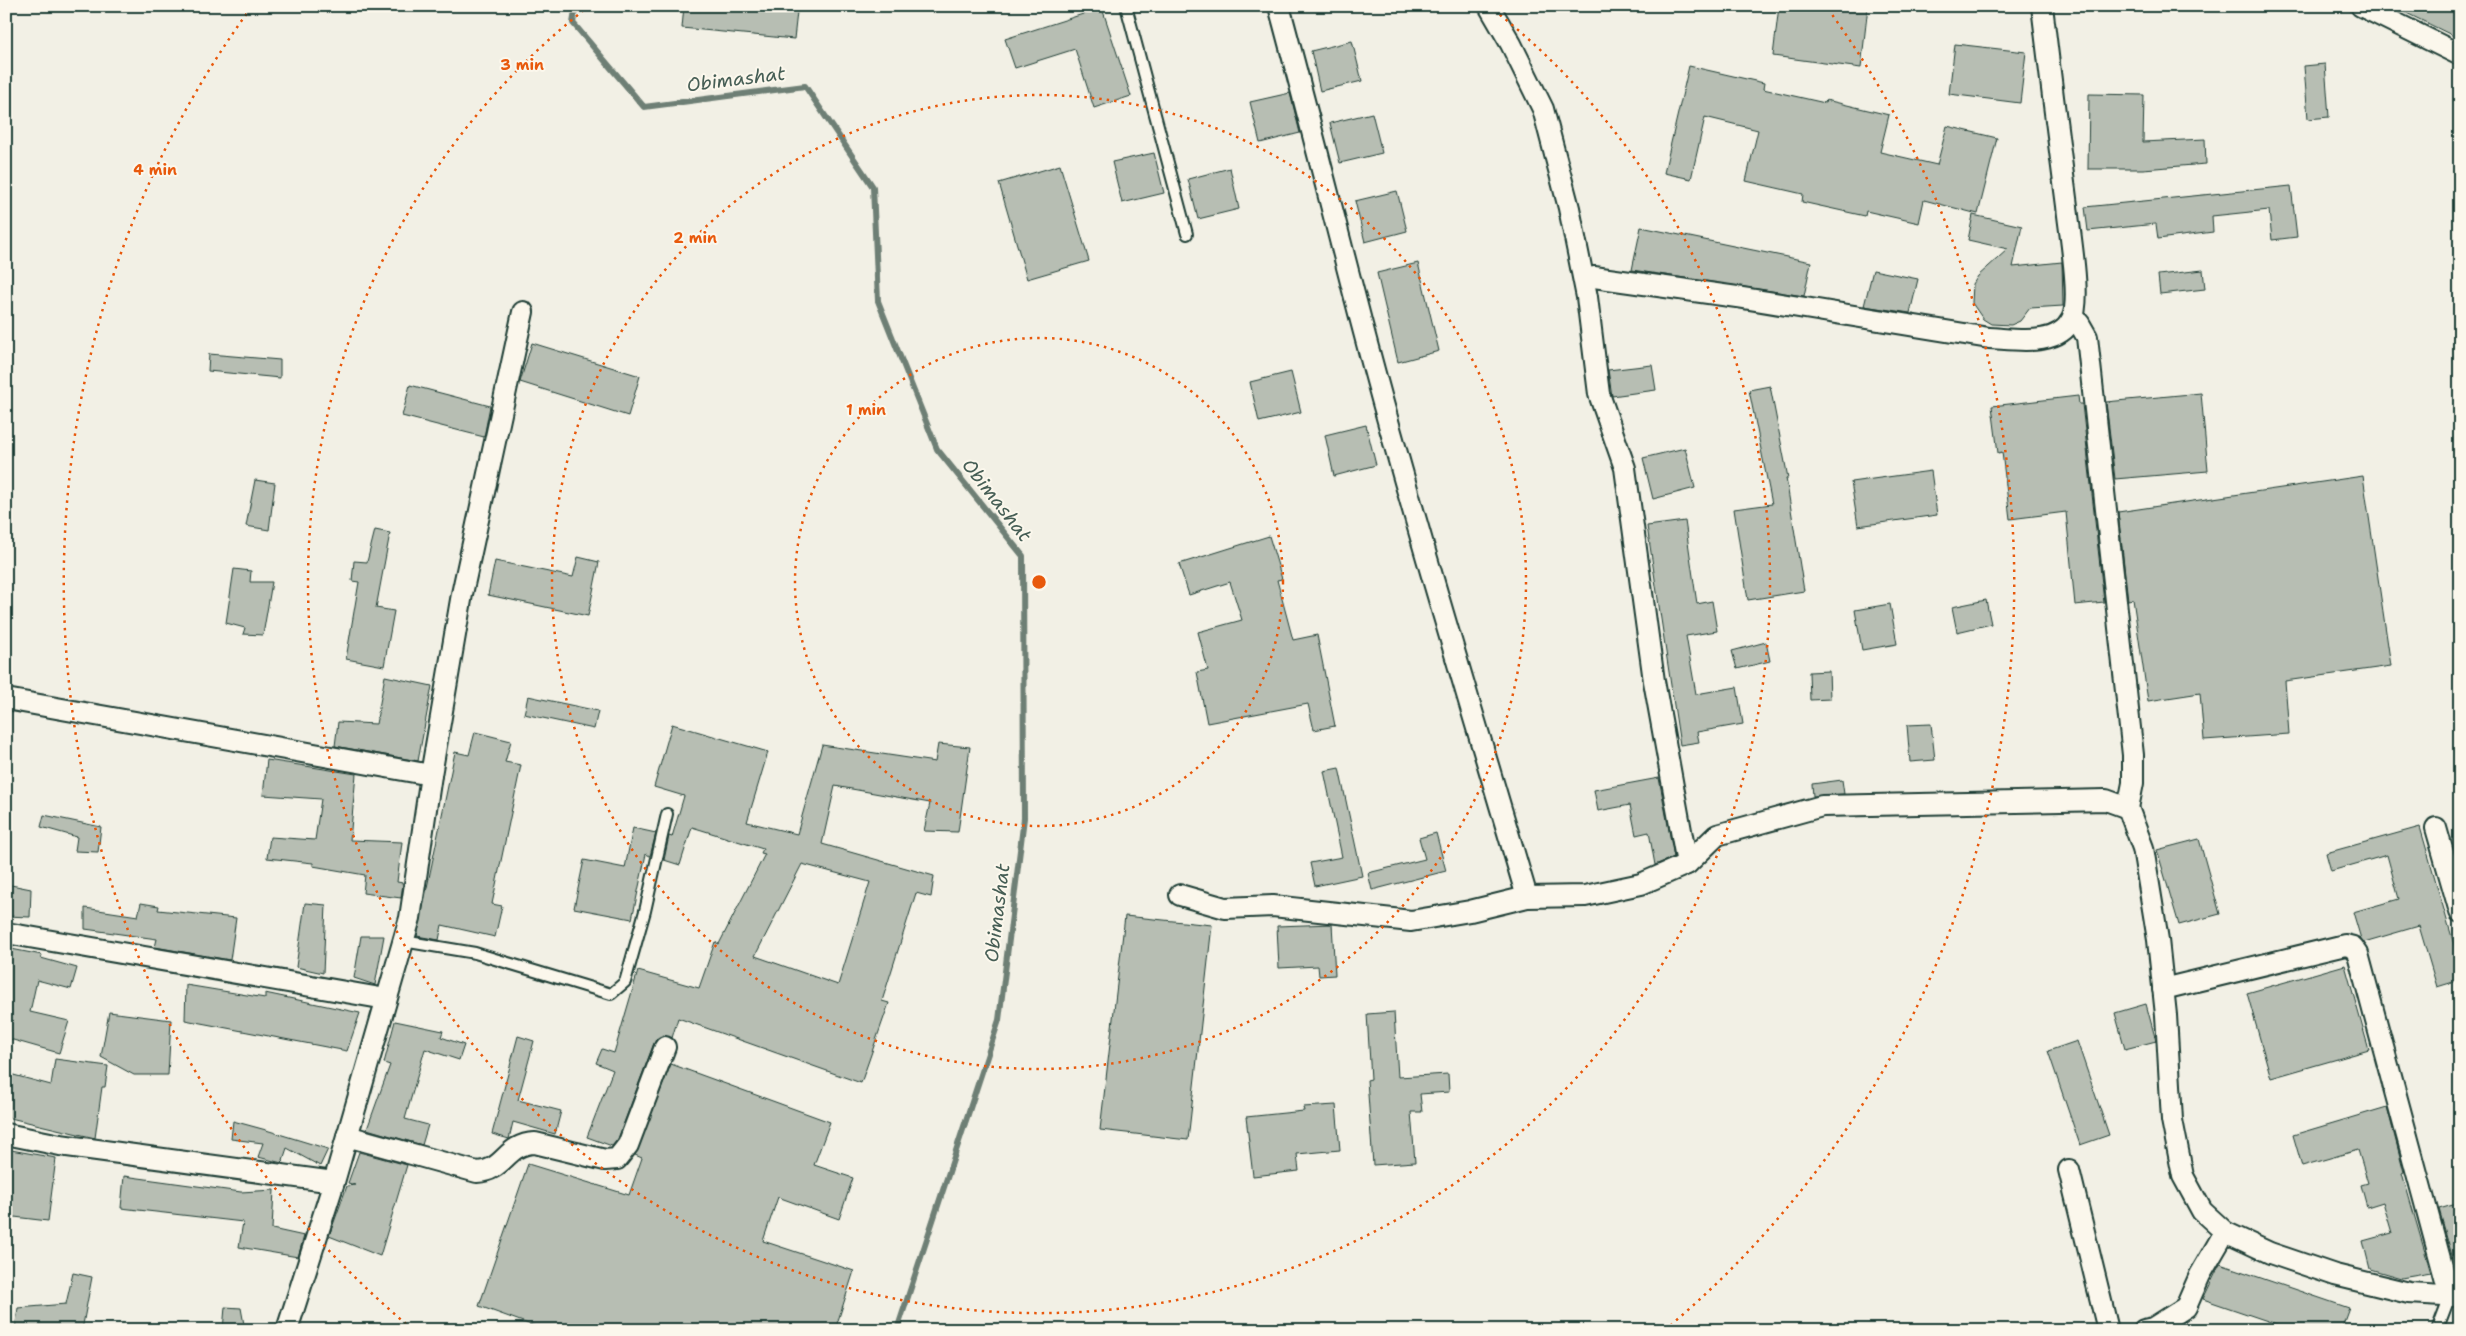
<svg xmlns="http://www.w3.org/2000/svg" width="2466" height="1336" viewBox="0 0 2466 1336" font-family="'Shantell Sans',sans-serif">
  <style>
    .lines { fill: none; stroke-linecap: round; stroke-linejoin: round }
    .stream { stroke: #6e7f75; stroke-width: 6 }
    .building { fill: #b7beb3; stroke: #1f3d34; fill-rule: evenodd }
    .lane-casing { stroke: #1f3d34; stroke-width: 14 }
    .street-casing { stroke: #1f3d34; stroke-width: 24 }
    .lane { stroke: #fbf7ec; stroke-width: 10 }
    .street { stroke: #fbf7ec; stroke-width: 20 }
    .ring { fill: none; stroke: #e8590c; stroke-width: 2.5; stroke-dasharray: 2.5 5 }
    .labels { text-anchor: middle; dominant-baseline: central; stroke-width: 4; stroke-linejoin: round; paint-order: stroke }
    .water-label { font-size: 19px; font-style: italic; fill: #465e55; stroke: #fbf7ec }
    .centre { fill: #e8590c; stroke: #fbf7ec; stroke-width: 2.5 }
    .ring-label { font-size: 15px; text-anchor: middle; font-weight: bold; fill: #e8590c; stroke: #fbf7ec; stroke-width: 4; stroke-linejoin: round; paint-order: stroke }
  </style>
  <rect width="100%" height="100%" fill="#f2f0e5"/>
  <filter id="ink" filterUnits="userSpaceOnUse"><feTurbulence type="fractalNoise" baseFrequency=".02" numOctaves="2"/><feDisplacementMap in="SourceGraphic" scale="10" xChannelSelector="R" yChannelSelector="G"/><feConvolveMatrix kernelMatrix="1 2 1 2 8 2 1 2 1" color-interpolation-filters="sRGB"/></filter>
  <g filter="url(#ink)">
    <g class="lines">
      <g class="stream">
        <polyline points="576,6 573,23 644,107 805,86 873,187 878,301 937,449 1023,556 1024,818 999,1020 897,1330"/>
        <polyline points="6,22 9,6"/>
      </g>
    </g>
    <g class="building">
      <polygon points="684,6 734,6 797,12 794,39 682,28"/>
      <polygon points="1779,6 1868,6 1861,68 1773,56"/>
      <polygon points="2392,6 2460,6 2460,39"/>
      <polygon points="1102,8 1131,96 1094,108 1075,49 1015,68 1005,39"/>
      <polygon points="1352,41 1362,81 1320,91 1311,51"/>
      <polygon points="1955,44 2026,52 2020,103 1949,94"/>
      <polygon points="2325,64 2329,117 2308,119 2304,66"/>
      <polygon points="1689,66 1764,83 1763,89 1825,103 1826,100 1889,115 1880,152 1937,165 1947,126 1997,138 1978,214 1924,200 1919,223 1866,211 1865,216 1802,202 1803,194 1746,181 1758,130 1705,117 1691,179 1664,173"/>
      <polygon points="1290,93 1300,133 1260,143 1250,102"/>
      <polygon points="2089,94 2144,95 2143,142 2205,139 2206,164 2143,169 2088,169"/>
      <polygon points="1372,113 1382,153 1340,163 1330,123"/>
      <polygon points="1154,153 1164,193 1122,203 1112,162"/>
      <polygon points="1060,165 1089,261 1027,279 999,183"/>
      <polygon points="1230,168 1239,209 1198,219 1188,179"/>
      <polygon points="2291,186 2297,237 2272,240 2269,210 2212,216 2213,232 2158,239 2156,224 2088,231 2085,207"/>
      <polygon points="1397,191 1407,231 1365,242 1355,201"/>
      <polygon points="1973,215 2022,226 2013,267 2062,262 2063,306 2030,308 2020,321 2011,325 1991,324 1983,319 1972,303 1973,284 1978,276 2008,249 1968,240"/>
      <polygon points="1641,227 1811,262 1804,296 1632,270"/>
      <polygon points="1418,263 1439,351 1398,362 1377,273"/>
      <polygon points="1873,270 1918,279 1910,313 1864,306"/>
      <polygon points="2203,270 2205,289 2160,294 2158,275"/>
      <polygon points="532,343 640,376 628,416 520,382"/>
      <polygon points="209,354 280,360 280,378 208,371"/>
      <polygon points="1652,365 1656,390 1612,396 1608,370"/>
      <polygon points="1291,372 1301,412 1259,422 1250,382"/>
      <polygon points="410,385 490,406 484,437 402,416"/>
      <polygon points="1770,386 1788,478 1786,478 1804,591 1748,600 1734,509 1772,504 1749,390"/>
      <polygon points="2201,393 2208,471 2115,479 2106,402"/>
      <polygon points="2078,396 2079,404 2082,404 2104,602 2075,605 2066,512 2010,519 2002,452 1998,453 1992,406"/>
      <polygon points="1366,425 1376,465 1334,476 1325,435"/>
      <polygon points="1685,448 1695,488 1653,499 1643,458"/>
      <polygon points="1931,471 1937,515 1858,526 1851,482"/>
      <polygon points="2363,476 2391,666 2285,681 2289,734 2204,740 2200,693 2148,701 2133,599 2128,600 2118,512"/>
      <polygon points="255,480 275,483 269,530 246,526"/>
      <polygon points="1685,521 1697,604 1712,601 1717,631 1686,636 1696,694 1737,687 1743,724 1697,732 1699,742 1680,745 1647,526"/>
      <polygon points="375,530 390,533 376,608 394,611 384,666 346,659 359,582 352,581 354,561 367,562"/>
      <polygon points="1269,536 1282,579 1277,580 1293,640 1317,635 1335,726 1314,730 1308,704 1207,723 1197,672 1208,670 1198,632 1242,620 1230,582 1189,595 1179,564"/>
      <polygon points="578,557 599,562 588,616 488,595 495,561 573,577"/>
      <polygon points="234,569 251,571 250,582 272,582 263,635 243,634 245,628 226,623"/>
      <polygon points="1986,600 1991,624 1957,632 1952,607"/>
      <polygon points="1890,604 1897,644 1862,650 1855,610"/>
      <polygon points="1766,642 1770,661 1737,669 1732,651"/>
      <polygon points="1829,671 1830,699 1810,700 1809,672"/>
      <polygon points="385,676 432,686 418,761 335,746 338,722 376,724"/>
      <polygon points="528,696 598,711 594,729 524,714"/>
      <path d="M 672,724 L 768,752 L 747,822 L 797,834 L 822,745 L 935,762 L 938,744 L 970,747 L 958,832 L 924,831 L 930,803 L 835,786 L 822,844 L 934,876 L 931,897 L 916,893 L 882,1001 L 889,1003 L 861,1083 L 678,1018 L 672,1038 L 663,1035 L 654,1043 L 618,1139 L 612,1146 L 587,1137 L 613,1070 L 596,1063 L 602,1049 L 614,1053 L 638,971 L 699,988 L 715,942 L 719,944 L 765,854 L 761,853 L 763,849 L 692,827 L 680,865 L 664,860 L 669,836 L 672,837 L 684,796 L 654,787 ZM 802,864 L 870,882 L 838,985 L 755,956 Z"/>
      <polygon points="1931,724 1935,760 1910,762 1907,725"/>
      <polygon points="475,732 511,741 505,762 521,765 492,904 502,906 495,937 442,925 439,940 417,936 455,752 469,755"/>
      <polygon points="267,760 356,774 350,840 402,842 397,882 403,883 401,898 363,893 365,875 313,866 313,863 267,858 270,837 315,840 321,799 263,795"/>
      <polygon points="1339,768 1362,876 1315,886 1310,863 1342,857 1324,771"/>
      <polygon points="1659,778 1674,857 1655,865 1649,832 1636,835 1630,805 1598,811 1594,790"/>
      <polygon points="1842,780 1844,794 1813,796 1812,784"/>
      <polygon points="44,815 101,827 98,852 75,851 77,837 41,827"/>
      <polygon points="2420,827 2460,965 2460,980 2437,987 2419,926 2364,942 2361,939 2353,912 2399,899 2387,855 2331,871 2326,853"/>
      <polygon points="633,828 656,833 650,856 646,854 632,919 574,908 584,860 625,868"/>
      <polygon points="1436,833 1446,871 1372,890 1368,873 1425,859 1419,838"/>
      <polygon points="2199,839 2220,914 2179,925 2157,850"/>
      <polygon points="6,884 31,889 30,917 6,916"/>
      <polygon points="141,903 159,906 158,910 236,918 230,960 155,947 157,939 85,929 85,908 138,916"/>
      <polygon points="305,903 326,905 323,973 296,967"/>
      <polygon points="1125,916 1212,925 1188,1140 1100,1130"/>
      <polygon points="1332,924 1335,975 1319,976 1318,966 1279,968 1277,926"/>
      <polygon points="361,936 384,936 375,985 354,978"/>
      <polygon points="6,948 42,955 41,958 77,968 71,989 37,980 30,1012 69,1021 59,1053 6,1038"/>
      <polygon points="2345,965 2369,1050 2271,1078 2247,993"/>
      <polygon points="186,985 265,998 265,993 360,1013 347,1051 185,1020"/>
      <polygon points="2146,1004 2156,1041 2125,1049 2115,1013"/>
      <polygon points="109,1012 171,1020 168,1075 134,1075 101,1057"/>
      <polygon points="1394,1012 1398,1077 1448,1074 1449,1092 1420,1094 1422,1112 1411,1112 1415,1162 1373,1165 1367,1080 1371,1079 1367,1014"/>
      <polygon points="395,1021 443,1031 441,1037 464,1045 459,1060 425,1049 405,1119 428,1125 422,1145 367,1129 390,1065 384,1063"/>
      <polygon points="518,1036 534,1041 518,1100 561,1111 555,1134 513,1122 509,1139 492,1134"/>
      <polygon points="2077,1041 2109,1135 2080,1145 2048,1051"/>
      <polygon points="55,1059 108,1066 105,1087 102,1087 95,1138 6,1117 6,1073 51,1085"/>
      <polygon points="671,1064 830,1122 814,1165 853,1178 839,1219 778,1197 763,1241 854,1271 835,1330 545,1330 479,1306 528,1164 629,1195 642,1158 635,1155"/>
      <polygon points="1336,1105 1340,1150 1297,1154 1299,1171 1253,1176 1246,1117 1304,1111 1303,1107"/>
      <polygon points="2387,1107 2404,1172 2402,1173 2431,1273 2401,1278 2370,1269 2363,1241 2392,1233 2383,1202 2367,1207 2361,1185 2368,1183 2358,1150 2302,1166 2293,1135"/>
      <polygon points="233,1121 266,1130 328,1149 320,1166 287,1148 282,1163 258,1157 263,1143 231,1139"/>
      <polygon points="11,1150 56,1158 48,1221 6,1216 6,1177"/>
      <polygon points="359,1152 407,1165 380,1256 329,1236 347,1186 355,1185 348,1183"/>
      <polygon points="124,1176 241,1192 274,1190 272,1229 304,1236 298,1257 239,1247 243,1222 121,1208"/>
      <polygon points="2460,1203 2460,1284 2439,1209"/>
      <polygon points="2220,1264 2349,1308 2341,1330 2294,1330 2203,1299"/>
      <polygon points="73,1273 92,1277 82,1330 15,1330 18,1308 66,1304"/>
      <polygon points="225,1307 241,1308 245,1330 223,1330"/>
    </g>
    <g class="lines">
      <g class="lane-casing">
        <g id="lane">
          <polyline points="1126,6 1187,234"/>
          <polyline points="403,941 475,953 611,994 625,982 645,911 667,814"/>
          <polyline points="2437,1330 2450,1296"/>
        </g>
      </g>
      <g class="street-casing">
        <g id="street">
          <path d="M 1279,6 C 1305,102 1329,198 1354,294 C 1406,496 1468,696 1527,897"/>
          <polyline points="1489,6 1511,44 1543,109 1569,208 1587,297 1599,394 1625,468 1654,681 1687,864"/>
          <polyline points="2361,6 2460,55"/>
          <path d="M 1594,277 L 1737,297 L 1989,338 C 2014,339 2058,348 2072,319 C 2082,300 2069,230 2067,206 C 2058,139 2050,73 2042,6"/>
          <polyline points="2072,320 2079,323 2087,337 2133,755 2133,783 2128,808"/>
          <polyline points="6,699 431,775"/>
          <polyline points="2436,828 2460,912"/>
          <polyline points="1180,895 1225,908 1273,906 1411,921 1470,911 1527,897 1585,896 1641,884 1687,864 1717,835 1822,806 2106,800 2128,808 2143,848 2158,940 2166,1015 2172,1120 2183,1176 2202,1211 2225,1232 2270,1253 2335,1275 2409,1293 2460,1296"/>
          <polyline points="6,933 386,999"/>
          <polyline points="2163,989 2345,945 2353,947 2358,954 2450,1296"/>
          <polyline points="6,1134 60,1145 334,1182"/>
          <path d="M 347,1136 L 477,1172 C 505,1171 505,1144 535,1143 L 605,1160 L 617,1159 L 628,1145 L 665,1047"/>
          <polyline points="2069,1170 2108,1330"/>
          <polyline points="287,1330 334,1182 410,918 431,775 462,594 523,312"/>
          <polyline points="2144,1330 2153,1328 2186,1307 2200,1275 2225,1232"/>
        </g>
      </g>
      <use href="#lane" class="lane"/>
      <use href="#street" class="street"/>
    </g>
  </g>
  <g class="ring">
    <circle cx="1039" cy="582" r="244"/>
    <circle cx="1039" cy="582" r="487"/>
    <path d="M1494 10A731 731 0 1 1 584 10"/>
    <path d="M412 1329A975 975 0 0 1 250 9M1828 9A975 975 0 0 1 1666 1329"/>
  </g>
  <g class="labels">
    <g class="water-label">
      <text transform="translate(736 79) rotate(-7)">Obimashat</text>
      <text transform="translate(997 500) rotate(52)">Obimashat</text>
      <text transform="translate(997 913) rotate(-83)">Obimashat</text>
    </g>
  </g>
  <circle cx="1039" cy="582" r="8" class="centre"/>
  <g class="ring-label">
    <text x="522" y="70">3 min</text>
    <text x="155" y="175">4 min</text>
    <text x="695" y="243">2 min</text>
    <text x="866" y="415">1 min</text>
  </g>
  <rect width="2466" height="1336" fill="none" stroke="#fbf7ec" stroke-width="25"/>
  <rect x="12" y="12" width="2441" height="1311" fill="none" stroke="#1f3d34" stroke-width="2" filter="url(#ink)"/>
</svg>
